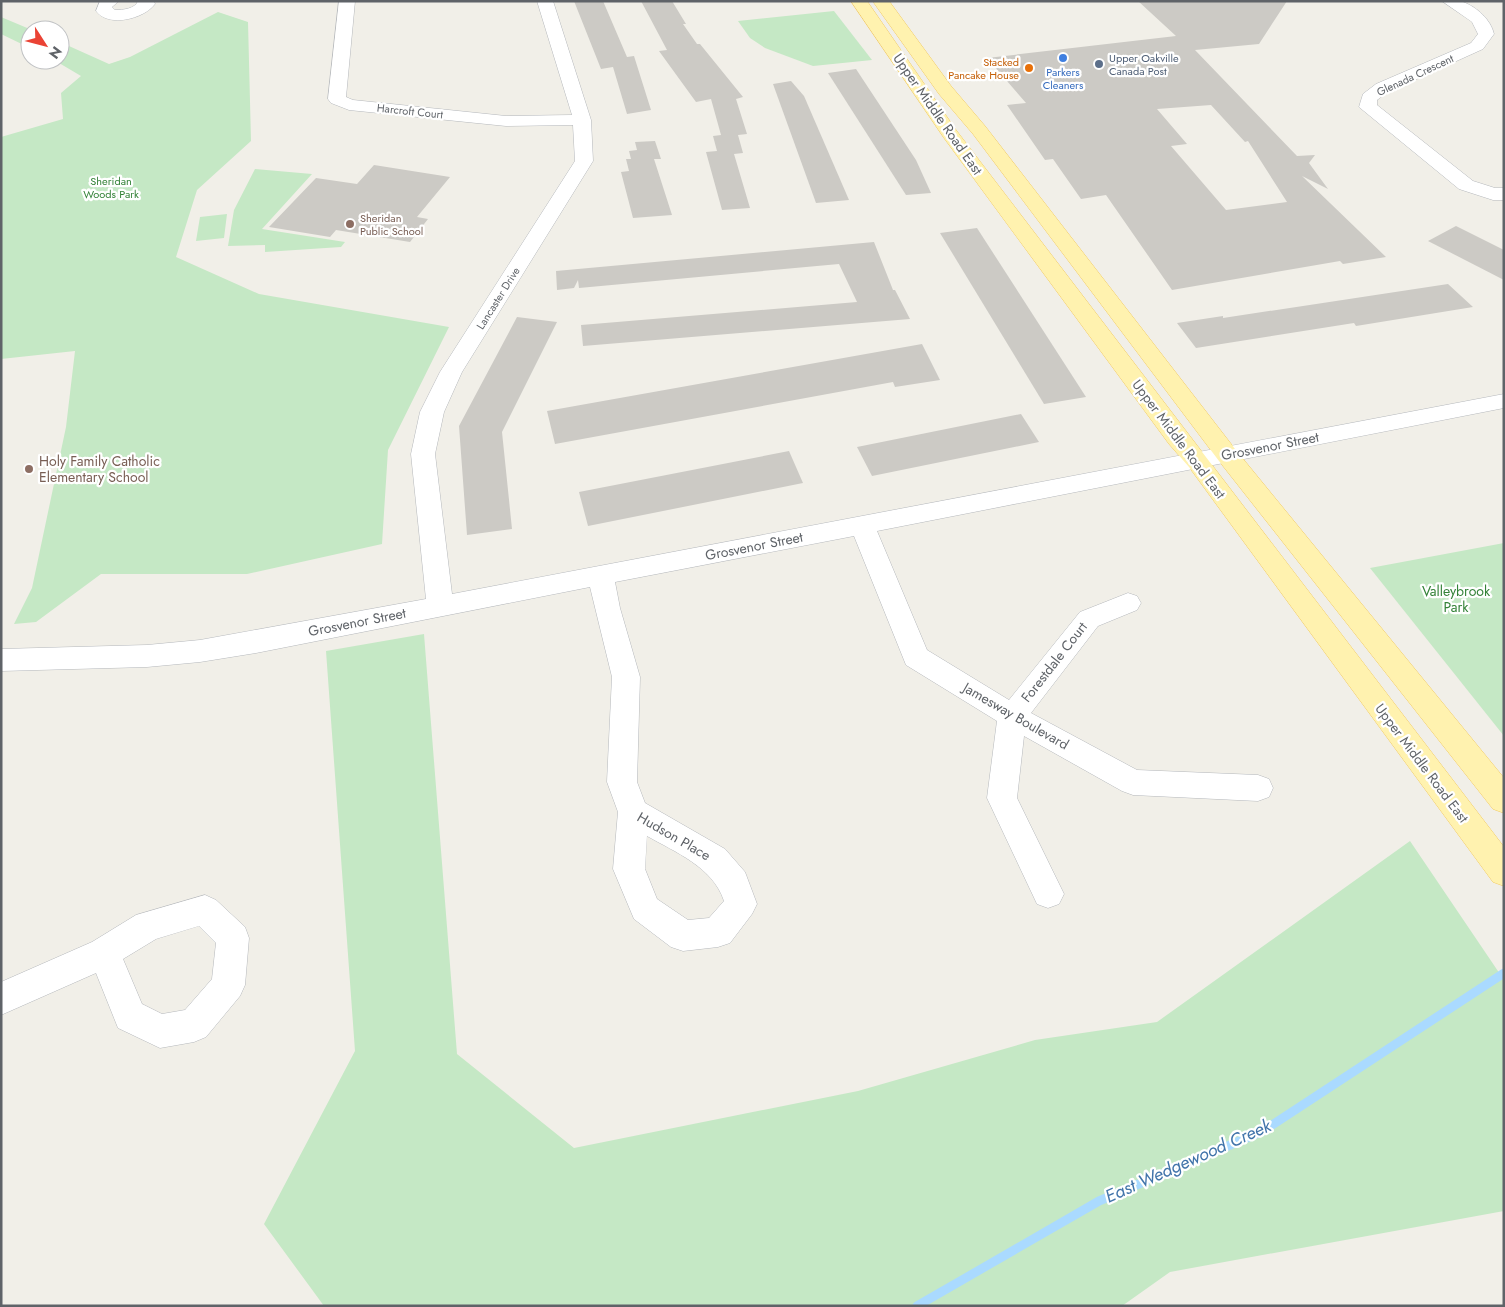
<svg xmlns="http://www.w3.org/2000/svg" width="1505" height="1307" viewBox="0 0 1505 1307" font-family="Jost,sans-serif">
  <style>
    .green { fill: #c5e8c5 }
    .lines { fill: none; stroke-linecap: round; stroke-linejoin: round }
    .stream { stroke: #aadaff; stroke-width: 9 }
    .building { fill: #cccac5; fill-rule: evenodd }
    .minor-casing { stroke: #b5b8bc; stroke-width: 1 }
    .major-casing { stroke: #f2c960; stroke-width: 1 }
    .minor { fill: #fff; fill-rule: evenodd }
    .major { fill: #fff2af; fill-rule: evenodd }
    .shop-dot { fill: #3f7fe0; stroke: #fff; stroke-width: 2 }
    .service-dot { fill: #5c6f8a; stroke: #fff; stroke-width: 2 }
    .food-dot { fill: #e8710a; stroke: #fff; stroke-width: 2 }
    .education-dot { fill: #8d6e63; stroke: #fff; stroke-width: 2 }
    .labels { text-anchor: middle; dominant-baseline: central; stroke-width: 4.5; stroke-linejoin: round; paint-order: stroke }
    .far-service-label { font-size: 11px; fill: #4e5e75; stroke: #fff; text-anchor: start }
    .far-food-label { font-size: 11px; fill: #c56008; stroke: #fff; text-anchor: end }
    .far-shop-label { font-size: 11px; fill: #366cbe; stroke: #fff }
    .far-street-label { font-size: 11px; fill: #5f6368; stroke: #fff }
    .far-park-label { font-size: 11px; fill: #348238; stroke: #fff }
    .far-education-label { font-size: 11px; fill: #785e54; stroke: #fff; text-anchor: start }
    .street-label { font-size: 14px; fill: #5f6368; stroke: #fff }
    .education-label { font-size: 14px; fill: #785e54; stroke: #fff; text-anchor: start }
    .park-label { font-size: 14px; fill: #348238; stroke: #fff }
    .near-water-label { font-size: 18px; font-style: italic; fill: #4174aa; stroke: #fff }
  </style>
  <rect width="100%" height="100%" fill="#f1efe8"/>
  <g class="green">
    <polygon points="834,11 872,60 813,66 765,48 750,38 738,21"/>
    <polygon points="218,12 248,22 251,141 197,190 176,257 259,294 449,327 388,450 382,544 247,574 101,574 36,622 14,624 32,588 66,427 75,351 1,359 1,137 63,119 61,93 81,76 54,60 60,60 60,42 109,64 130,57"/>
    <polygon points="1,17 32,30 30,30 30,48 1,34"/>
    <polygon points="255,169 312,174 262,229 345,242 341,247 265,252 265,245 228,246 234,210"/>
    <polygon points="227,214 224,238 196,241 200,217"/>
    <polygon points="1504,543 1504,736 1370,568"/>
    <polygon points="424,634 457,1054 574,1148 858,1091 1035,1040 1157,1022 1410,841 1504,980 1504,1211 1170,1272 1122,1306 324,1306 264,1224 355,1051 326,651"/>
  </g>
  <g class="lines">
    <polyline class="stream" points="917,1306 1099,1201 1263,1131 1504,973"/>
  </g>
  <g class="building">
    <polygon points="574,1 603,1 627,57 634,56 651,110 627,114 613,67 601,69"/>
    <polygon points="641,1 672,1 686,24 683,24 697,44 700,44 743,97 736,99 747,134 738,135 743,153 734,154 750,208 722,210 706,152 717,151 713,136 721,135 711,99 696,102 659,51 667,50"/>
    <path d="M 1138,1 L 1287,1 L 1259,44 L 1195,50 L 1297,156 L 1315,155 L 1309,163 L 1328,189 L 1302,176 L 1386,257 L 1343,264 L 1340,261 L 1172,290 L 1106,195 L 1081,199 L 1053,159 L 1045,160 L 1007,105 L 1026,103 L 987,58 L 1176,36 ZM 1211,105 L 1245,142 L 1248,141 L 1287,202 L 1226,210 L 1171,146 L 1187,144 L 1157,109 Z"/>
    <polygon points="856,69 916,160 931,193 906,195 828,73"/>
    <polygon points="791,81 804,96 849,200 816,203 773,84"/>
    <polygon points="655,141 661,159 654,159 672,215 633,218 621,172 629,171 626,159 631,159 629,151 637,150 635,142"/>
    <polygon points="374,165 450,177 417,217 428,219 410,242 336,230 330,237 269,227 316,178 357,184"/>
    <polygon points="1456,226 1504,250 1504,280 1428,241"/>
    <polygon points="977,228 1086,397 1044,404 940,233"/>
    <polygon points="874,242 893,290 895,290 910,319 583,346 581,325 857,302 839,264 579,288 578,280 574,288 557,290 556,271"/>
    <polygon points="1448,284 1473,307 1356,326 1354,323 1196,348 1177,323 1223,316 1223,318"/>
    <polygon points="517,317 557,322 502,432 512,529 467,535 459,426"/>
    <polygon points="922,344 940,380 895,387 893,382 555,444 547,411"/>
    <polygon points="1021,414 1039,442 872,476 857,447"/>
    <polygon points="789,451 803,483 588,526 579,492"/>
  </g>
  <g class="lines">
    <g class="minor-casing">
      <g id="minor">
        <path d="M 100,1 L 119,1 L 112,7 L 115,10 C 123,10 135,9 138,1 L 154,1 L 155,4 C 144,19 108,28 96,11 Z"/>
        <path d="M 339,1 L 355,1 L 346,97 L 353,100 L 506,116 L 572,115 L 537,1 L 553,1 L 591,120 L 593,161 L 462,372 L 444,412 L 435,454 L 452,594 L 1504,394 L 1504,408 L 877,531 L 927,650 L 1009,700 L 1080,612 L 1128,593 L 1137,596 L 1141,603 L 1137,610 L 1098,626 L 1031,713 L 1137,770 L 1258,775 L 1269,779 L 1273,788 L 1269,797 L 1258,801 L 1133,795 L 1122,791 L 1024,736 L 1017,798 L 1064,894 L 1059,904 L 1048,908 L 1037,904 L 987,798 L 997,721 L 906,665 L 854,536 L 615,582 L 620,608 L 640,677 L 637,782 L 645,803 L 725,849 L 745,872 L 757,904 L 752,914 L 730,943 L 718,947 L 683,951 L 671,947 L 634,919 L 613,869 L 618,812 L 607,782 L 612,677 L 590,587 L 256,653 L 200,662 L 147,667 L 1,671 L 1,649 L 147,645 L 200,640 L 426,599 L 411,454 L 420,412 L 440,372 L 575,161 L 573,125 L 506,126 L 349,110 L 331,103 L 328,99 ZM 647,836 C 675,852 713,867 724,901 L 709,918 L 688,920 L 657,899 L 645,869 Z"/>
        <path d="M 1442,1 C 1449,1 1457,0 1463,2 C 1477,7 1491,20 1494,34 L 1483,49 L 1388,92 L 1377,100 L 1377,105 L 1473,181 L 1495,188 L 1504,188 L 1504,200 L 1493,200 L 1459,189 L 1359,107 L 1363,94 L 1376,84 L 1471,43 L 1478,34 L 1472,22 Z"/>
        <path d="M 205,895 L 216,900 L 245,927 L 249,938 L 245,985 L 240,996 L 206,1037 L 194,1042 L 160,1048 L 118,1028 L 96,973 L 1,1015 L 1,982 L 92,942 L 136,915 ZM 199,926 L 216,943 L 212,979 L 185,1010 L 162,1014 L 142,1004 L 123,959 L 156,939 Z"/>
      </g>
    </g>
    <g class="major-casing">
      <g id="major">
        <polygon points="851,1 867,1 956,130 1504,847 1504,886 1493,882 1189,467 1169,444 944,138"/>
        <polygon points="875,1 889,1 951,86 985,126 1235,449 1504,778 1504,813 1493,809 1219,461 973,134 939,94 874,3"/>
      </g>
    </g>
    <use href="#minor" class="minor"/>
    <use href="#major" class="major"/>
  </g>
  <circle class="shop-dot" cx="1063" cy="58" r="5"/>
  <circle class="service-dot" cx="1099" cy="64" r="5"/>
  <circle class="food-dot" cx="1029" cy="68" r="5"/>
  <g class="education-dot">
    <circle cx="350" cy="224" r="5"/>
    <circle cx="29" cy="469" r="5"/>
  </g>
  <g class="labels">
    <g class="far-service-label">
      <text x="1109" y="58">Upper Oakville<tspan x="1109" dy="13">Canada Post</tspan></text>
    </g>
    <g class="far-food-label">
      <text x="1019" y="62">Stacked<tspan x="1019" dy="13">Pancake House</tspan></text>
    </g>
    <g class="far-shop-label">
      <text x="1063" y="72">Parkers<tspan x="1063" dy="13">Cleaners</tspan></text>
    </g>
    <g class="far-street-label">
      <text transform="translate(1415 75) rotate(-25)">Glenada Crescent</text>
      <text transform="translate(410 111) rotate(6)">Harcroft Court</text>
      <text transform="translate(498 298) rotate(-58)">Lancaster Drive</text>
    </g>
    <g class="far-park-label">
      <text x="111" y="181">Sheridan<tspan x="111" dy="13">Woods Park</tspan></text>
    </g>
    <g class="far-education-label">
      <text x="360" y="218">Sheridan<tspan x="360" dy="13">Public School</tspan></text>
    </g>
    <g class="street-label">
      <text transform="translate(938 114) rotate(55)">Upper Middle Road East</text>
      <text transform="translate(1179 439) rotate(53)">Upper Middle Road East</text>
      <text transform="translate(1270 446) rotate(-11)">Grosvenor Street</text>
      <text transform="translate(754 546) rotate(-11)">Grosvenor Street</text>
      <text transform="translate(357 622) rotate(-11)">Grosvenor Street</text>
      <text transform="translate(1054 662) rotate(-52)">Forestdale Court</text>
      <text transform="translate(1016 716) rotate(30)">Jamesway Boulevard</text>
      <text transform="translate(1422 763) rotate(53)">Upper Middle Road East</text>
      <text transform="translate(674 836) rotate(30)">Hudson Place</text>
    </g>
    <g class="education-label">
      <text x="39" y="461">Holy Family Catholic<tspan x="39" dy="16">Elementary School</tspan></text>
    </g>
    <g class="park-label">
      <text x="1456" y="591">Valleybrook<tspan x="1456" dy="16">Park</tspan></text>
    </g>
    <g class="near-water-label">
      <text transform="translate(1188 1161) rotate(-24)">East Wedgewood Creek</text>
    </g>
  </g>
  <rect width="1505" height="1307" fill="none" stroke="#5f6368" stroke-width="5"/>
  <g transform="translate(45 45) rotate(126)"><circle r="24" fill="#ffffff" stroke="#bfc1c3"/>
  <path d="M0-4L9 19L0 12L-9 19Z" fill="#ea4335"/>
  <text y="-8" font-size="14" font-weight="bold" text-anchor="middle" fill="#5f6368">N</text>
  </g>
</svg>
